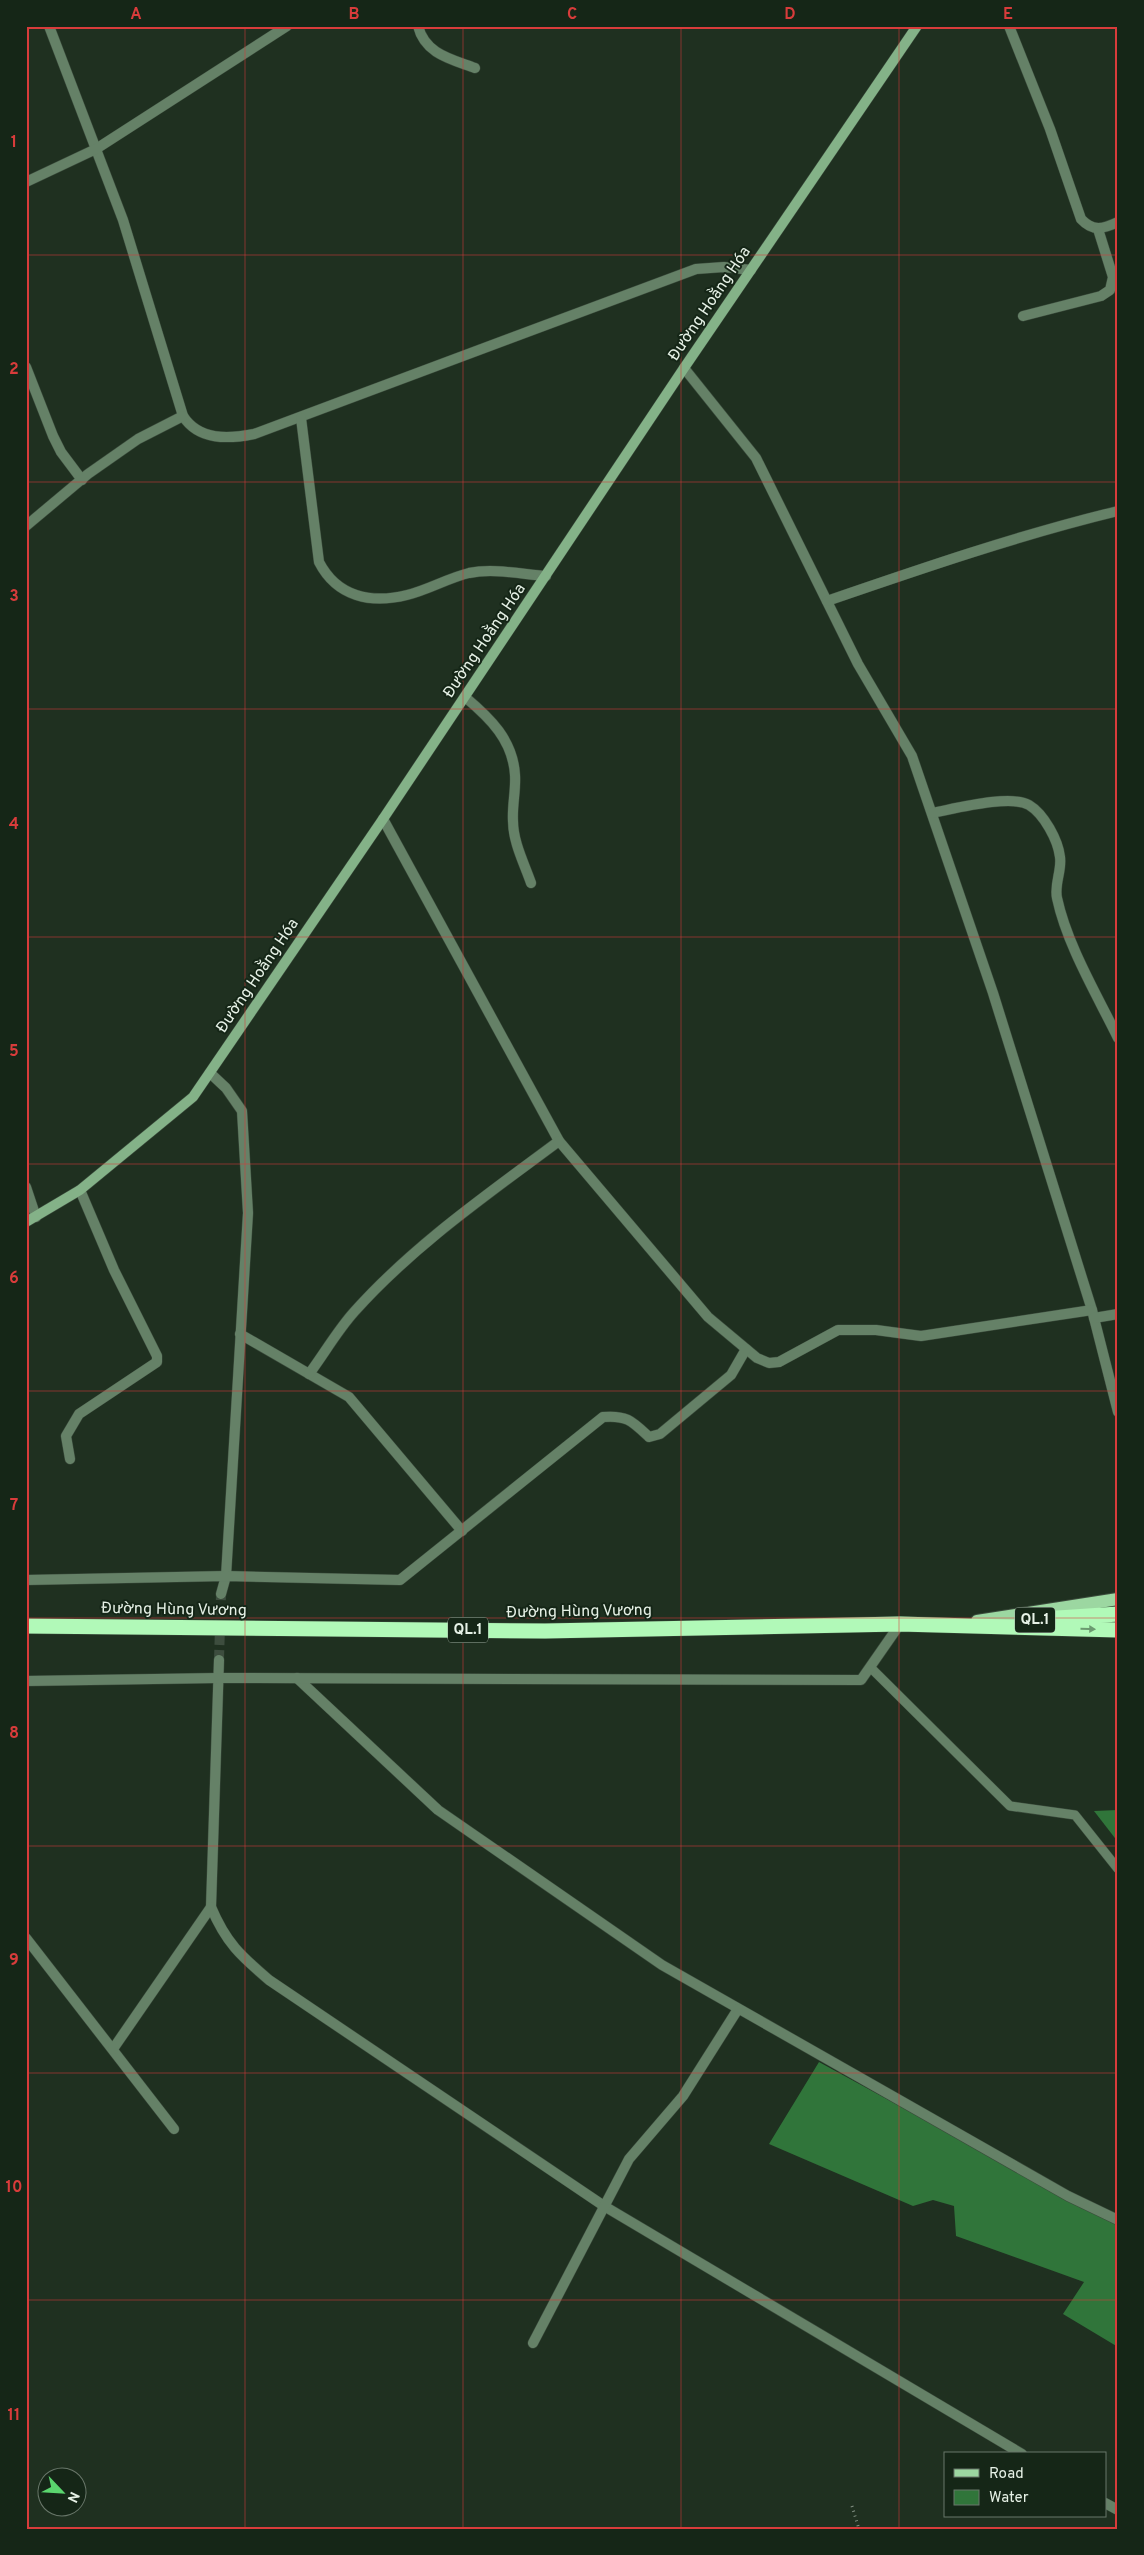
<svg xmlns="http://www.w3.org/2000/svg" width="1144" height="2555" viewBox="0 0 1144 2555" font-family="Overpass,sans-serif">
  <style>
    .water { fill: #30753a }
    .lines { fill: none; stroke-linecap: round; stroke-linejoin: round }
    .street-tunnel { stroke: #3d4d3e; stroke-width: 10; stroke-dasharray: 10 5; stroke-linecap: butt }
    .lane-casing { stroke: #3b4b3c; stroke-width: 10 }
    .street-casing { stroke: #3b4b3c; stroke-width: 11 }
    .secondary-casing { stroke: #3b4b3c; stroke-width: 11 }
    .primary-casing { stroke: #3b4b3c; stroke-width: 14 }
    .highway-casing { stroke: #3b4b3c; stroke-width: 16 }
    .path { stroke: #829083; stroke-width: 3; stroke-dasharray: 1 4; stroke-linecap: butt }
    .lane { stroke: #658167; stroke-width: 9 }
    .street { stroke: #658167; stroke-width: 10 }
    .secondary { stroke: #84b288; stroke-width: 10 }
    .primary { stroke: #9cd7a1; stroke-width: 12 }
    .highway { stroke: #b1f9b8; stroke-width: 15 }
    .oneway { fill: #6b9a70 }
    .grid { fill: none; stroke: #d83c3b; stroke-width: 1; stroke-opacity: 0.55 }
    .labels { text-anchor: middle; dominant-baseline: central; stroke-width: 4; stroke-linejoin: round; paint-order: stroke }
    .shield { fill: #152617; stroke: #a7b4a8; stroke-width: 1 }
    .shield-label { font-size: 15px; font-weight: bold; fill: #e6f1e6 }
    .street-label { font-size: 16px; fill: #e6f1e6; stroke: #152617 }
    .neatline { fill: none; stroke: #d83c3b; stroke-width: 2 }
    .grid-label { font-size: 16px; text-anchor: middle; font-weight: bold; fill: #d83c3b }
  </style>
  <rect width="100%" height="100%" fill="#1f3020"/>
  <g class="water">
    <polygon points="1118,1810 1118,1842 1094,1811"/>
    <polygon points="819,2062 1118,2225 1118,2347 1063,2314 1084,2282 956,2236 954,2206 933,2200 913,2206 769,2144"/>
  </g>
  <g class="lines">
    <polyline class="street-tunnel" points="219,1660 221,1594"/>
    <g class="lane-casing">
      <polyline id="lane" points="871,1668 1010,1806 1075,1815 1118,1869"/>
    </g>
    <g class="street-casing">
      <g id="street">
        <path d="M 49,26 L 123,220 L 183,416 C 199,441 229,439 254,434 L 696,269 L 724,267 L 751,270"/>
        <path d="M 418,26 C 425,54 451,59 475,68"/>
        <path d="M 1009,26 L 1050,129 L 1081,219 C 1093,232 1103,229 1118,222"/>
        <polyline points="26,182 96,149 287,26"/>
        <polyline points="1023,316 1101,296 1110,290 1113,277 1098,229"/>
        <polyline points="26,367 53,436 61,452 82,480"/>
        <polyline points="684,368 756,458 858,664 912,756 993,993 1092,1310 1118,1412"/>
        <path d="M 301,418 L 319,562 C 337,597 371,604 407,595 C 428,590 448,578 469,573 C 493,568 521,574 546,576"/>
        <polyline points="26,526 88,474 138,439 183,416"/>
        <path d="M 827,601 C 923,568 1019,535 1118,511"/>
        <path d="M 465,697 C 490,718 513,740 515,775 C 516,790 512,806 513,821 C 513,842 524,863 531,883"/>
        <path d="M 932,813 C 954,809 1010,794 1029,805 C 1044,814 1058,840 1060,857 C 1062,871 1054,884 1057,898 C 1067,945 1097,995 1118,1038"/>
        <polyline points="383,819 559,1141 708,1317 757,1358 769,1363 779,1362 838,1330 876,1330 921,1336 1092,1310"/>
        <polyline points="210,1073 226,1088 242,1111 248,1213 226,1576 221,1594"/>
        <polyline points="26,1187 36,1217"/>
        <polyline points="1094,1318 1118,1314"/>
        <polyline points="240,1334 349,1397 462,1531"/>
        <path d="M 309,1374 C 324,1354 337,1331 354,1312 C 414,1245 488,1194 559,1141"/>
        <polyline points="70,1459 66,1436 79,1414 157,1362 157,1356 114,1270 80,1190"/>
        <path d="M 26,1580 L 226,1576 L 400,1580 L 603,1417 C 627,1415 632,1421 649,1437 L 660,1434 L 731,1375 L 746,1349"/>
        <path d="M 219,1660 L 211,1907 C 226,1943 241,1956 269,1980 L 604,2206 L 1022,2454"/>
        <polyline points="297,1678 438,1810 662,1965 1068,2196 1118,2220"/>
        <polyline points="26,1681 218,1678 861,1680 900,1624"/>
        <polyline points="26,1938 174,2129"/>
        <polyline points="113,2049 211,1907"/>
        <polyline points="533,2343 629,2159 683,2096 738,2009"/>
        <polyline points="1105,2503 1118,2510"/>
      </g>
    </g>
    <g class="secondary-casing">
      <polyline id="secondary" points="26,1222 80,1190 193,1097 383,819 684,368 917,26"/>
    </g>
    <g class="primary-casing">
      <polyline id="primary" points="977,1621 1118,1599"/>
    </g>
    <g class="highway-casing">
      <g id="highway">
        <polyline points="1043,1619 1118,1614"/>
        <polyline points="26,1626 545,1631 900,1624 1118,1630"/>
      </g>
    </g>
    <polyline class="path" points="852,2506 859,2529"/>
    <use href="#lane" class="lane"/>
    <use href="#street" class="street"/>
    <use href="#secondary" class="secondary"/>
    <use href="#primary" class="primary"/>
    <use href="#highway" class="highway"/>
  </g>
  <defs><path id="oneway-solid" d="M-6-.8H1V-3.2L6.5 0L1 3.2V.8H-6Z" transform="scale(1.25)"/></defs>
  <use class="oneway" href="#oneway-solid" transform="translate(1088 1629) rotate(1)"/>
  <path class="grid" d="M 245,26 L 245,2529M 463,26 L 463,2529M 681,26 L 681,2529M 899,26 L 899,2529M 26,255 L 1118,255M 26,482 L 1118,482M 26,709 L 1118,709M 26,937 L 1118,937M 26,1164 L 1118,1164M 26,1391 L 1118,1391M 26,1618 L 1118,1618M 26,1846 L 1118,1846M 26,2073 L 1118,2073M 26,2300 L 1118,2300"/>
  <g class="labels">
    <g class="shield">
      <rect x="1015" y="1607.5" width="40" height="25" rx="4"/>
      <rect x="448" y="1617.5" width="40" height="25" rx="4"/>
    </g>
    <g class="shield-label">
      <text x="1035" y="1620">QL.1</text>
      <text x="468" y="1630">QL.1</text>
    </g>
    <g class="street-label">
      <text transform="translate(710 304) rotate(-56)">Đường Hoằng Hóa</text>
      <text transform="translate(485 641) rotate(-56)">Đường Hoằng Hóa</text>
      <text transform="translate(258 976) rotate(-56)">Đường Hoằng Hóa</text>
      <text transform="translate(174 1610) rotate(1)">Đường Hùng Vương</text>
      <text transform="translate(579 1612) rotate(-1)">Đường Hùng Vương</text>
    </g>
  </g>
  <rect width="1144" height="2555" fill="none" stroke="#152617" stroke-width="55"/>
  <rect x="944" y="2452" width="162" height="65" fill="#152617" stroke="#69776a"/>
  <rect x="954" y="2469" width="25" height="8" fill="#9cd7a1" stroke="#69776a"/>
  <text x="989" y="2478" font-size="15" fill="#e6f1e6">Road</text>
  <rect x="954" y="2490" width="25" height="15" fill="#30753a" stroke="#69776a"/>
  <text x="989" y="2502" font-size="15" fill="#e6f1e6">Water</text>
  <g transform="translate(62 2492) rotate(115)"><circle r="24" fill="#152617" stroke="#69776a"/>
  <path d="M0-4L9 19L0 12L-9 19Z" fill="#5ad56e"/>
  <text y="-8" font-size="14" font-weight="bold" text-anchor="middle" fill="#e6f1e6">N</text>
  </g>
  <rect x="28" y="28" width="1088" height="2500" class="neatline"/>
  <g class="grid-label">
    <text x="136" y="19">A</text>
    <text x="354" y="19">B</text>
    <text x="572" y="19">C</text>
    <text x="790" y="19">D</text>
    <text x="1008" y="19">E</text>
    <text x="14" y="147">1</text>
    <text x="14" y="374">2</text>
    <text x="14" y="601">3</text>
    <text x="14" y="829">4</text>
    <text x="14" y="1056">5</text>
    <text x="14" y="1283">6</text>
    <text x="14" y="1510">7</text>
    <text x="14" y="1738">8</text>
    <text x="14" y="1965">9</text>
    <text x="14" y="2192">10</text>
    <text x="14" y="2420">11</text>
  </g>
</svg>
